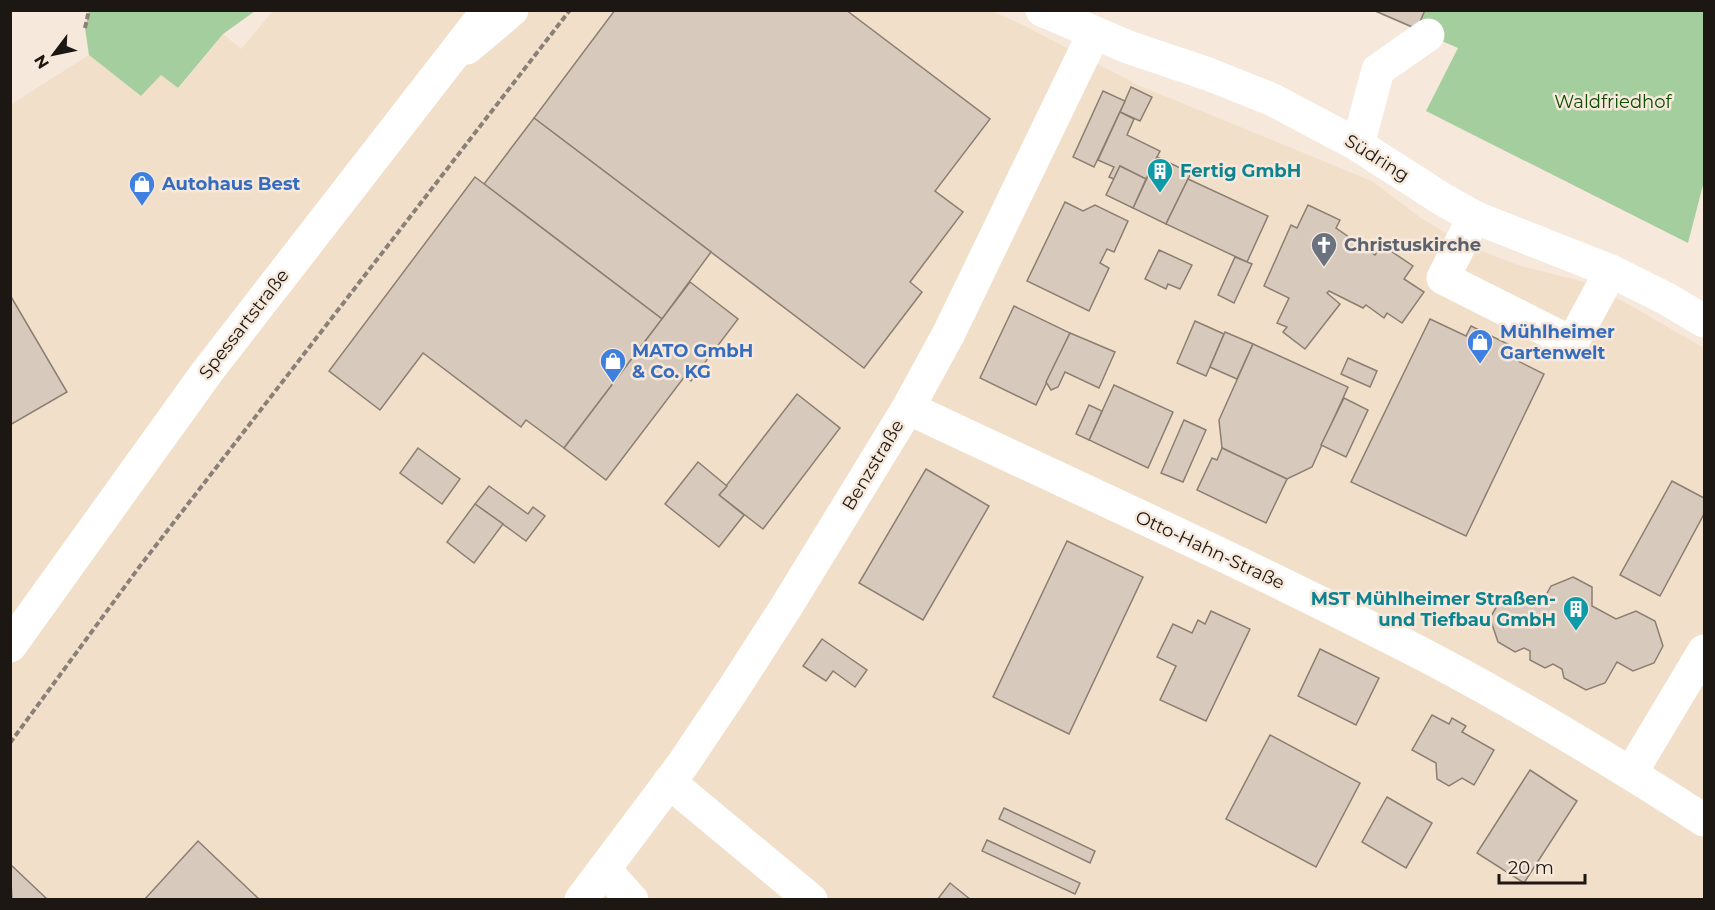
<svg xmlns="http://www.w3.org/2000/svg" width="1715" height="910" viewBox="0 0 1715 910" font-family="Montserrat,sans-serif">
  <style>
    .built { fill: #f2dfca }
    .green { fill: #a5ce9e }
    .building { fill: #d7c9bb; stroke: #8b7f72; stroke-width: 1.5 }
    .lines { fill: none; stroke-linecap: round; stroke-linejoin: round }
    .path { stroke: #8a8077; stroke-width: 4; stroke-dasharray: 6 3; stroke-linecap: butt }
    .minor { stroke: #fff; stroke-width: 33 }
    .major { stroke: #fff; stroke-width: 33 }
    .labels { text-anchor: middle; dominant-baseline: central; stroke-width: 5; stroke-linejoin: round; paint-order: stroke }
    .park-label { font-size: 18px; fill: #0d4e00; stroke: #f6e8da }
    .street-label { font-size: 18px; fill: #1c1712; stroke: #f6e8da }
    .culture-label { font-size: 18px; font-weight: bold; fill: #0d838f; stroke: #f6e8da; text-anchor: start }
    .shop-label { font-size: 18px; font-weight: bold; fill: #366cbe; stroke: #f6e8da; text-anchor: start }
    .worship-label { font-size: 18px; font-weight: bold; fill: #5b616d; stroke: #f6e8da; text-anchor: start }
  </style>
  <rect width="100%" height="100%" fill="#f6e8da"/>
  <polygon class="built" points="273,11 991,11 1017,22 1140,86 1372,181 1421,218 1449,235 1484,252 1518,265 1584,282 1635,308 1704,348 1704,899 11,899 10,105 89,55 141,96 161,75 179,88 223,34 241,49"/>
  <g class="green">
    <polygon points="89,11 89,10 255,11 223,34 178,88 161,75 141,96 89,55 85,28"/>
    <polygon points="1373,11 1704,11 1704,181 1688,243 1426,111 1458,48"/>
  </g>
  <g class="building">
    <polygon points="615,10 846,10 990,119 935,191 963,212 910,282 922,292 864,368 534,118"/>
    <polygon points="1373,10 1425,10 1417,29"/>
    <polygon points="1131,87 1152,97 1140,121 1120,112"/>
    <polygon points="1103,91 1125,101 1094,167 1073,157"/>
    <polygon points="1120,112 1134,119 1127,135 1160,151 1146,179 1120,166 1114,179 1109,177 1114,167 1098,160"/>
    <polygon points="534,118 711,252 662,319 484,184"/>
    <polygon points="1157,157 1191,173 1166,224 1133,208"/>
    <polygon points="1120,166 1146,179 1133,208 1106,195"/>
    <polygon points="475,177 662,319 564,448 526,420 521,427 423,353 380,410 329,371"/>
    <polygon points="1188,179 1268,216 1247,262 1166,224"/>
    <polygon points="1065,202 1083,211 1095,205 1128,221 1114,252 1107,249 1100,263 1109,268 1089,311 1027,281"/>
    <polygon points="1308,205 1340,220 1336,228 1375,255 1382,245 1413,266 1404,279 1424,292 1402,323 1387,313 1384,318 1366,305 1363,308 1329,291 1327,293 1340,304 1305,349 1283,332 1287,327 1277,323 1289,298 1264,286 1291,225 1297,228"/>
    <polygon points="1159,250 1192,265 1180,289 1168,284 1166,289 1145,279"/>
    <polygon points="1235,257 1252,264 1234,303 1218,295"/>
    <polygon points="690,282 738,319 691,381 685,376 606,480 564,448"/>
    <polygon points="10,295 67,392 10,425"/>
    <polygon points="1014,306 1070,333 1036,405 980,378"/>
    <polygon points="1430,319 1466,336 1471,326 1512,346 1508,356 1544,374 1466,536 1351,482"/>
    <polygon points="1195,321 1224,334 1206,376 1177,363"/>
    <polygon points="1225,332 1253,344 1237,379 1210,367"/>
    <polygon points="1070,333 1115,352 1099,388 1065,372 1058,387 1051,390 1046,382"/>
    <polygon points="1253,344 1348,387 1312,467 1287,479 1222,448 1219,420"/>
    <polygon points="1348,358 1377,371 1370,387 1341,374"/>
    <polygon points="1114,385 1173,412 1148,468 1089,440"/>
    <polygon points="797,394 840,428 763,529 719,495"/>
    <polygon points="1344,398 1368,410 1346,457 1321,445"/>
    <polygon points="1089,405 1102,411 1089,440 1076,434"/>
    <polygon points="1184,420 1206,430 1183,482 1161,473"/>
    <polygon points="418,448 460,479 442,504 400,473"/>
    <polygon points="1222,448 1287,479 1266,523 1197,490 1212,458 1217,460"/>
    <polygon points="698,462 727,486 719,495 744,515 719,547 665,504"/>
    <polygon points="926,469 989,506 923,620 859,583"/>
    <polygon points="1672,481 1704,498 1704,514 1660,596 1620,575"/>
    <polygon points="489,486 528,514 533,507 545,516 526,541 475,504"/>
    <polygon points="475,504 503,524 474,563 447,542"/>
    <polygon points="1067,541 1143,577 1069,734 993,697"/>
    <polygon points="1573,577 1592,587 1592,606 1616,619 1636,611 1655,621 1663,646 1654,663 1633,671 1617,662 1605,683 1586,690 1564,678 1562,669 1553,664 1545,668 1530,660 1530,651 1524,648 1515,652 1498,642 1490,618 1501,599 1522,593 1541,604 1551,586"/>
    <polygon points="1211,611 1250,629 1206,721 1160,700 1176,666 1157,657 1173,624 1192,633 1198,620 1205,624"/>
    <polygon points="822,639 867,670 855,687 833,671 826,681 803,666"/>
    <polygon points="1320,649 1379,678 1356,725 1298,696"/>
    <polygon points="1432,715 1449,724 1452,718 1466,726 1462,732 1494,750 1474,785 1462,778 1449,786 1437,779 1436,763 1412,750"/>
    <polygon points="1270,735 1360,783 1316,867 1226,819"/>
    <polygon points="1530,770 1577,801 1524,883 1477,853"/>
    <polygon points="1387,797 1432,823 1406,868 1362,842"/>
    <polygon points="1004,808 1095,851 1090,863 999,819"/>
    <polygon points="987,840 1080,883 1075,894 982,851"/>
    <polygon points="198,841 260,900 144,900"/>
    <polygon points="10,864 48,900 12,900"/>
    <polygon points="950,883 971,900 937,900"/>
  </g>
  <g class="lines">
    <g class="path">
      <polyline points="85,28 89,10"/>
      <polyline points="10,743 140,566 570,10"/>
    </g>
    <g class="minor">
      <polyline points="1042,10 1128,47 1208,74 1273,100 1358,145 1442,199 1474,217 1611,271 1665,298 1704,321"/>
      <polyline points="467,48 512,10"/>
      <polyline points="1358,145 1378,70 1428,35"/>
      <polyline points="1474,217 1443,278 1572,343 1611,271"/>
      <path d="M 908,408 C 1069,484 1232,557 1391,638 C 1499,692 1603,755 1704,820"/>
      <polyline points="1631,773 1704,651"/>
      <polyline points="669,782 811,900"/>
      <polyline points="604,869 632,900"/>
      <polyline points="581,900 683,764 734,688 788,604 908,408 949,333 1094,33"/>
    </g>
    <polyline class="major" points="10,646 207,372 488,10"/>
  </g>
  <defs>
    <g id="building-pin" transform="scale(1.35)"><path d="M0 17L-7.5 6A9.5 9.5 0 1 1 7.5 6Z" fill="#0f9aa8" stroke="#f6e8da"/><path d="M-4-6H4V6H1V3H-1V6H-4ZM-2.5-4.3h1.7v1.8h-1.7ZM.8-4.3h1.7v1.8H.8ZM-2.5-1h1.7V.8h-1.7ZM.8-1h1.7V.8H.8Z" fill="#fff"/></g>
    <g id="shop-pin" transform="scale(1.35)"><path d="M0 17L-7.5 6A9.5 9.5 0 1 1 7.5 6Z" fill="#3f7fe0" stroke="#f6e8da"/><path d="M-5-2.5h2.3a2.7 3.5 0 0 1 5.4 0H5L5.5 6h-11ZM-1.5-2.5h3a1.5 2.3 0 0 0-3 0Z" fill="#fff"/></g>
    <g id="church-pin" transform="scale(1.35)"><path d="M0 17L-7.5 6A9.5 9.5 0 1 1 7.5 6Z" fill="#6b7280" stroke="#f6e8da"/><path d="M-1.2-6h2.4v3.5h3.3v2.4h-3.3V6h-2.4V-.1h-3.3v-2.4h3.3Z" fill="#fff"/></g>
  </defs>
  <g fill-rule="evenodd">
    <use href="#building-pin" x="1160" y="171"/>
    <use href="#shop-pin" x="142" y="184"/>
    <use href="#church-pin" x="1324" y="245"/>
    <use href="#shop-pin" x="1480" y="342"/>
    <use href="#shop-pin" x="613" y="361"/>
    <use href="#building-pin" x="1576" y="609"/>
  </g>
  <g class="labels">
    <g class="park-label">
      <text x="1613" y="102">Waldfriedhof</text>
    </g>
    <g class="street-label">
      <text transform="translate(1377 158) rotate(32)">Südring</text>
      <text transform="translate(244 324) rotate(-52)">Spessartstraße</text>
      <text transform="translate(873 465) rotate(-59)">Benzstraße</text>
      <text transform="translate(1210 550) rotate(25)">Otto-Hahn-Straße</text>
    </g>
    <g class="culture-label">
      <text x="1180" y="171">Fertig GmbH</text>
      <text x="1556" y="599" text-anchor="end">MST Mühlheimer Straßen-<tspan x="1556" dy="21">und Tiefbau GmbH</tspan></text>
    </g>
    <g class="shop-label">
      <text x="162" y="184">Autohaus Best</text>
      <text x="1500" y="332">Mühlheimer<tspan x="1500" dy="21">Gartenwelt</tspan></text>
      <text x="632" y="351">MATO GmbH<tspan x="632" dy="21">&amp; Co. KG</tspan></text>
    </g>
    <g class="worship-label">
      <text x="1344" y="245">Christuskirche</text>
    </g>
  </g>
  <rect width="1715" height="910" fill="none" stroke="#1c1712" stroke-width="24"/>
  <g transform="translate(54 54) rotate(238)" stroke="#f6e8da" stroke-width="4.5" paint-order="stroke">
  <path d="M0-4.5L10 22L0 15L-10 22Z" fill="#1c1712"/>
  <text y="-9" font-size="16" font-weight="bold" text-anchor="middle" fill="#1c1712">N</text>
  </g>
  <path d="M1499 874v9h86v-9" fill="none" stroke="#1c1712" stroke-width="3"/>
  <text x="1508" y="874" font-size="18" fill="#1c1712" stroke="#f6e8da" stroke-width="4.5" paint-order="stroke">20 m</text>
</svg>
